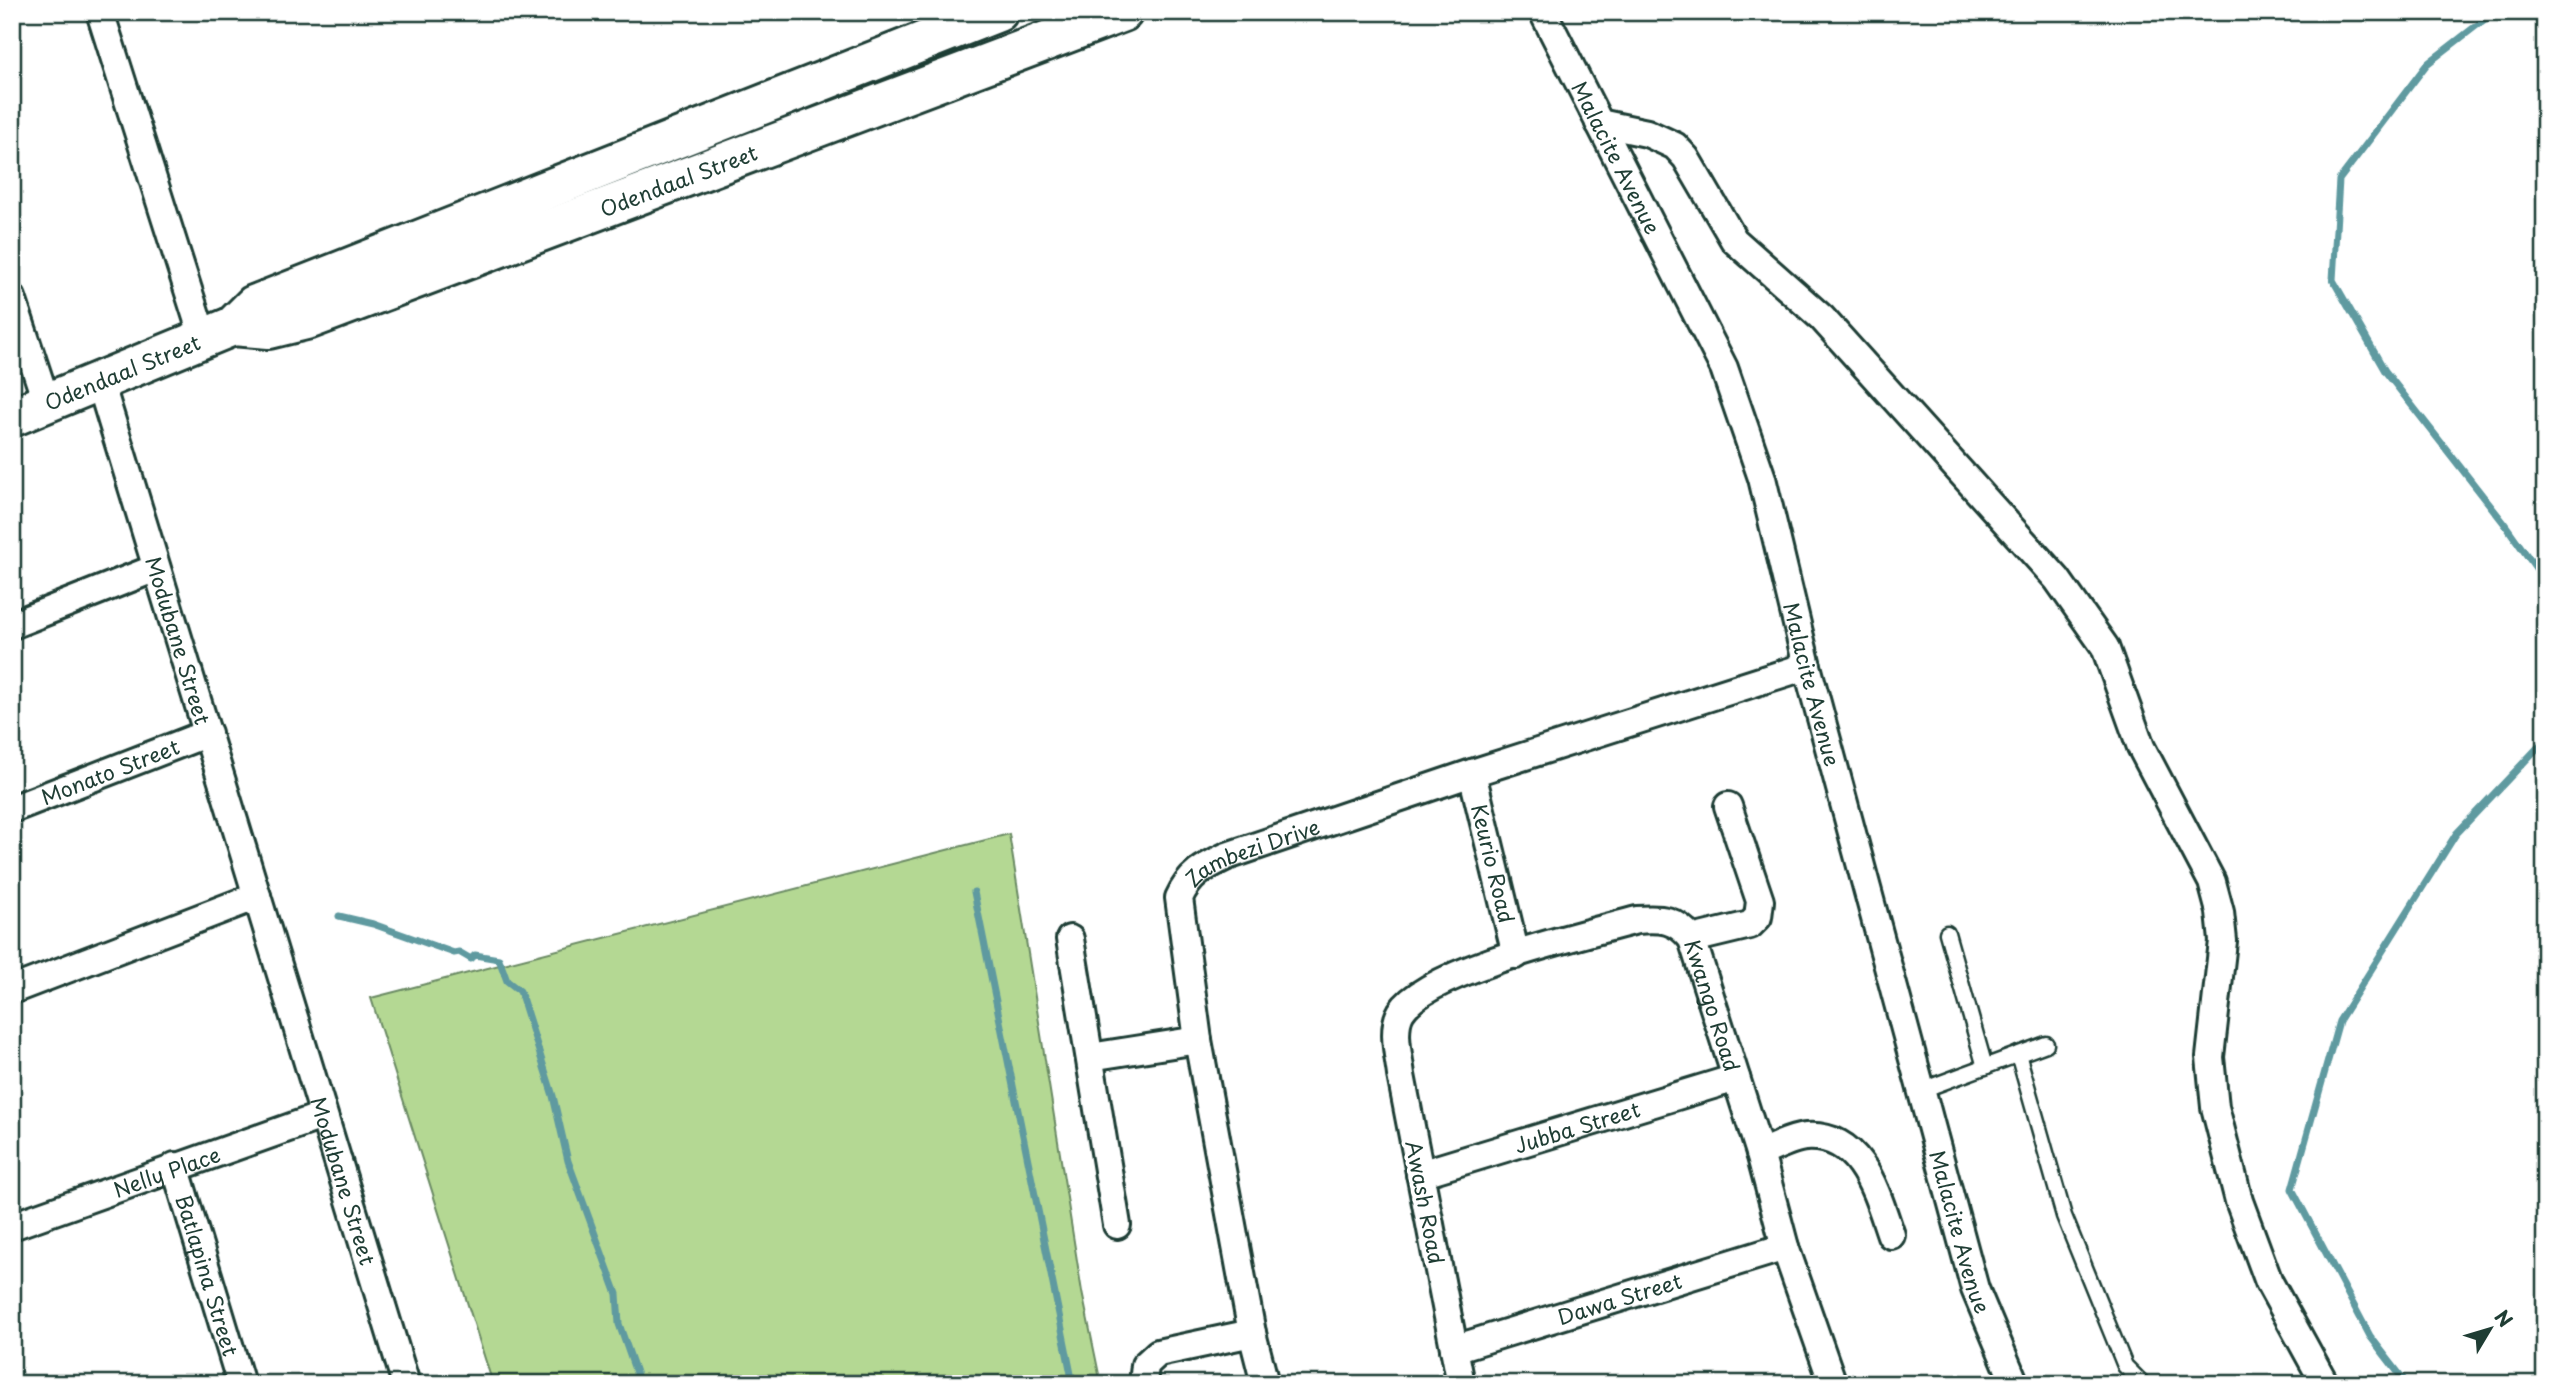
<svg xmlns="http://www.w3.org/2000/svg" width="2557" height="1396" viewBox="0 0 2557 1396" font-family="'Playpen Sans',sans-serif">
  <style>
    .green { fill: #b4d893; stroke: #6a8a64; stroke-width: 2 }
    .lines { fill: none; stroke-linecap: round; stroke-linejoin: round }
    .stream { stroke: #5f9aa0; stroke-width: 7 }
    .lane-casing { stroke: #1f3d34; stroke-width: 19 }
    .street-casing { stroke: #1f3d34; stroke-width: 32 }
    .secondary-casing { stroke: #1f3d34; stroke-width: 44 }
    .lane { stroke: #fff; stroke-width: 14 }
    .street { stroke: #fff; stroke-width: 26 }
    .secondary { stroke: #fff; stroke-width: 38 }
    .labels { text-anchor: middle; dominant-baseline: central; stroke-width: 7; stroke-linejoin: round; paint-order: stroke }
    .street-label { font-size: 21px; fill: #1f3d34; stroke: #fff }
  </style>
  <rect width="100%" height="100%" fill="#fff"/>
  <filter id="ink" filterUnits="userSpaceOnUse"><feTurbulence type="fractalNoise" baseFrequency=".0143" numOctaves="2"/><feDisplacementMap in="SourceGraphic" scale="14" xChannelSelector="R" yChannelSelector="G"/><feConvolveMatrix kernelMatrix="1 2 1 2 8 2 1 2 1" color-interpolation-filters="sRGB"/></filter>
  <g filter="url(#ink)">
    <polygon class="green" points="1009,834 1082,1292 1101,1384 493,1384 371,998"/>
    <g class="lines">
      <g class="stream">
        <polyline points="2494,12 2427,64 2339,180 2333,280 2385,371 2504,523 2545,581"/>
        <polyline points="974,892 1073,1384"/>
        <polyline points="339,916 373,924 454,953 459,952 471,959 475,955 499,959 507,981 520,991 553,1096 568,1161 617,1294 619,1324 640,1384"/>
        <polyline points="2407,1384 2370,1336 2292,1189 2339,1021 2456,834 2545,740"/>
      </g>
      <g class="lane-casing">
        <g id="lane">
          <polyline points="1947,933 1985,1067"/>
          <polyline points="2018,1054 2064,1216 2125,1366 2143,1384"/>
          <polyline points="1922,1090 2046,1044"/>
        </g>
      </g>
      <g class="street-casing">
        <g id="street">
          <polyline points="100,12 203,337"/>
          <path id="s1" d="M 1543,12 L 1724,368 L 1762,478 L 1807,666 L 1975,1289 L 2015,1384"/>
          <polyline points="1599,123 1647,133 1675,146 1686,158 1734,240 1822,318 2057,579 2105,647 2141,747 2212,882 2220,912 2223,941 2210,1057 2215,1107 2239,1201 2269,1282 2325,1384"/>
          <polyline points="12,298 47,404"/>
          <path id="s2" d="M 100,382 L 406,1384"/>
          <polyline points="12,625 156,568"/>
          <path id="s3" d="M 1472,773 L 1516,955"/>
          <path id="s4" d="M 12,809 L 208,733"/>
          <polyline points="1070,939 1117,1225"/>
          <polyline points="1692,939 1750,925 1758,917 1760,901 1728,806"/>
          <polyline points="12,990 257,896"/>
          <polyline points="1090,1057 1198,1040"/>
          <path d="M 1760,1153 C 1774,1148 1791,1138 1806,1137 C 1862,1133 1877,1195 1891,1235"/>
          <path id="s5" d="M 175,1166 L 241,1384"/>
          <path id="s6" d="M 1420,1174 L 1736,1078"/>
          <path id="s7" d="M 12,1226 L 322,1116"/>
          <path id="s8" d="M 1454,1349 L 1785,1247"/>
          <polyline points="1143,1384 1145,1365 1158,1353 1252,1333"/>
          <path id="s9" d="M 1265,1384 L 1252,1333 L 1198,1040 L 1179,898 C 1189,875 1204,867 1227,856 L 1472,773 L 1807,666"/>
          <path id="s10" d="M 1461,1384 L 1401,1075 C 1399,1057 1391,1029 1401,1012 C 1427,970 1586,934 1637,920 C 1662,918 1676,919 1692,939 L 1760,1153 L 1785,1247 L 1833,1384"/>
        </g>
      </g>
      <g class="secondary-casing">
        <g id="secondary">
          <path id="s11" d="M 233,326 L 269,329 L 310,319 L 1123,12"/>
          <path id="s12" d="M 12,417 L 233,326 L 254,305 L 998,12"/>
        </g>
      </g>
      <use href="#lane" class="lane"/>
      <use href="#street" class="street"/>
      <use href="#secondary" class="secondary"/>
    </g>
  </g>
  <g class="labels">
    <g class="street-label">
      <text stroke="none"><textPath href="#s1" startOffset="163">Malacite Avenue</textPath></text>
      <text stroke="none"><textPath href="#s11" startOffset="472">Odendaal Street</textPath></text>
      <text stroke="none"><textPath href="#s12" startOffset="119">Odendaal Street</textPath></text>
      <text stroke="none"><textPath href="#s2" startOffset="270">Modubane Street</textPath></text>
      <text stroke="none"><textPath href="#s1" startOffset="728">Malacite Avenue</textPath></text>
      <text stroke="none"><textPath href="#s4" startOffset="105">Monato Street</textPath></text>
      <text stroke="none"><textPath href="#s9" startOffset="584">Zambezi Drive</textPath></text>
      <text stroke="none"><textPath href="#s3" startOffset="93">Keurio Road</textPath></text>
      <text stroke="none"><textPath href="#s10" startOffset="766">Kwango Road</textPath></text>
      <text stroke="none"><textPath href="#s6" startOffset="164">Jubba Street</textPath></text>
      <text stroke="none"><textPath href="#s7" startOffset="164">Nelly Place</textPath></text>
      <text stroke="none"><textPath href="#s2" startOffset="835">Modubane Street</textPath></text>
      <text transform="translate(1426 1202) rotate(79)">Awash Road</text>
      <text stroke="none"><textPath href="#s1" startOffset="1295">Malacite Avenue</textPath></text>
      <text stroke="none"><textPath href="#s5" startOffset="114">Batlapina Street</textPath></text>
      <text stroke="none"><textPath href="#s8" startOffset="173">Dawa Street</textPath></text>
    </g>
  </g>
  <rect width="2557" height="1396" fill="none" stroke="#fff" stroke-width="42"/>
  <rect x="21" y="21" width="2515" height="1354" fill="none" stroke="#1f3d34" stroke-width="2.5" filter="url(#ink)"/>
  <g transform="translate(2490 1329) rotate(52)" stroke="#ffffff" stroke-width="5" paint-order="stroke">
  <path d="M0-5L12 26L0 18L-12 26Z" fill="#1f3d34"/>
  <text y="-10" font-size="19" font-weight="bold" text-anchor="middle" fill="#1f3d34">N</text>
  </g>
</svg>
